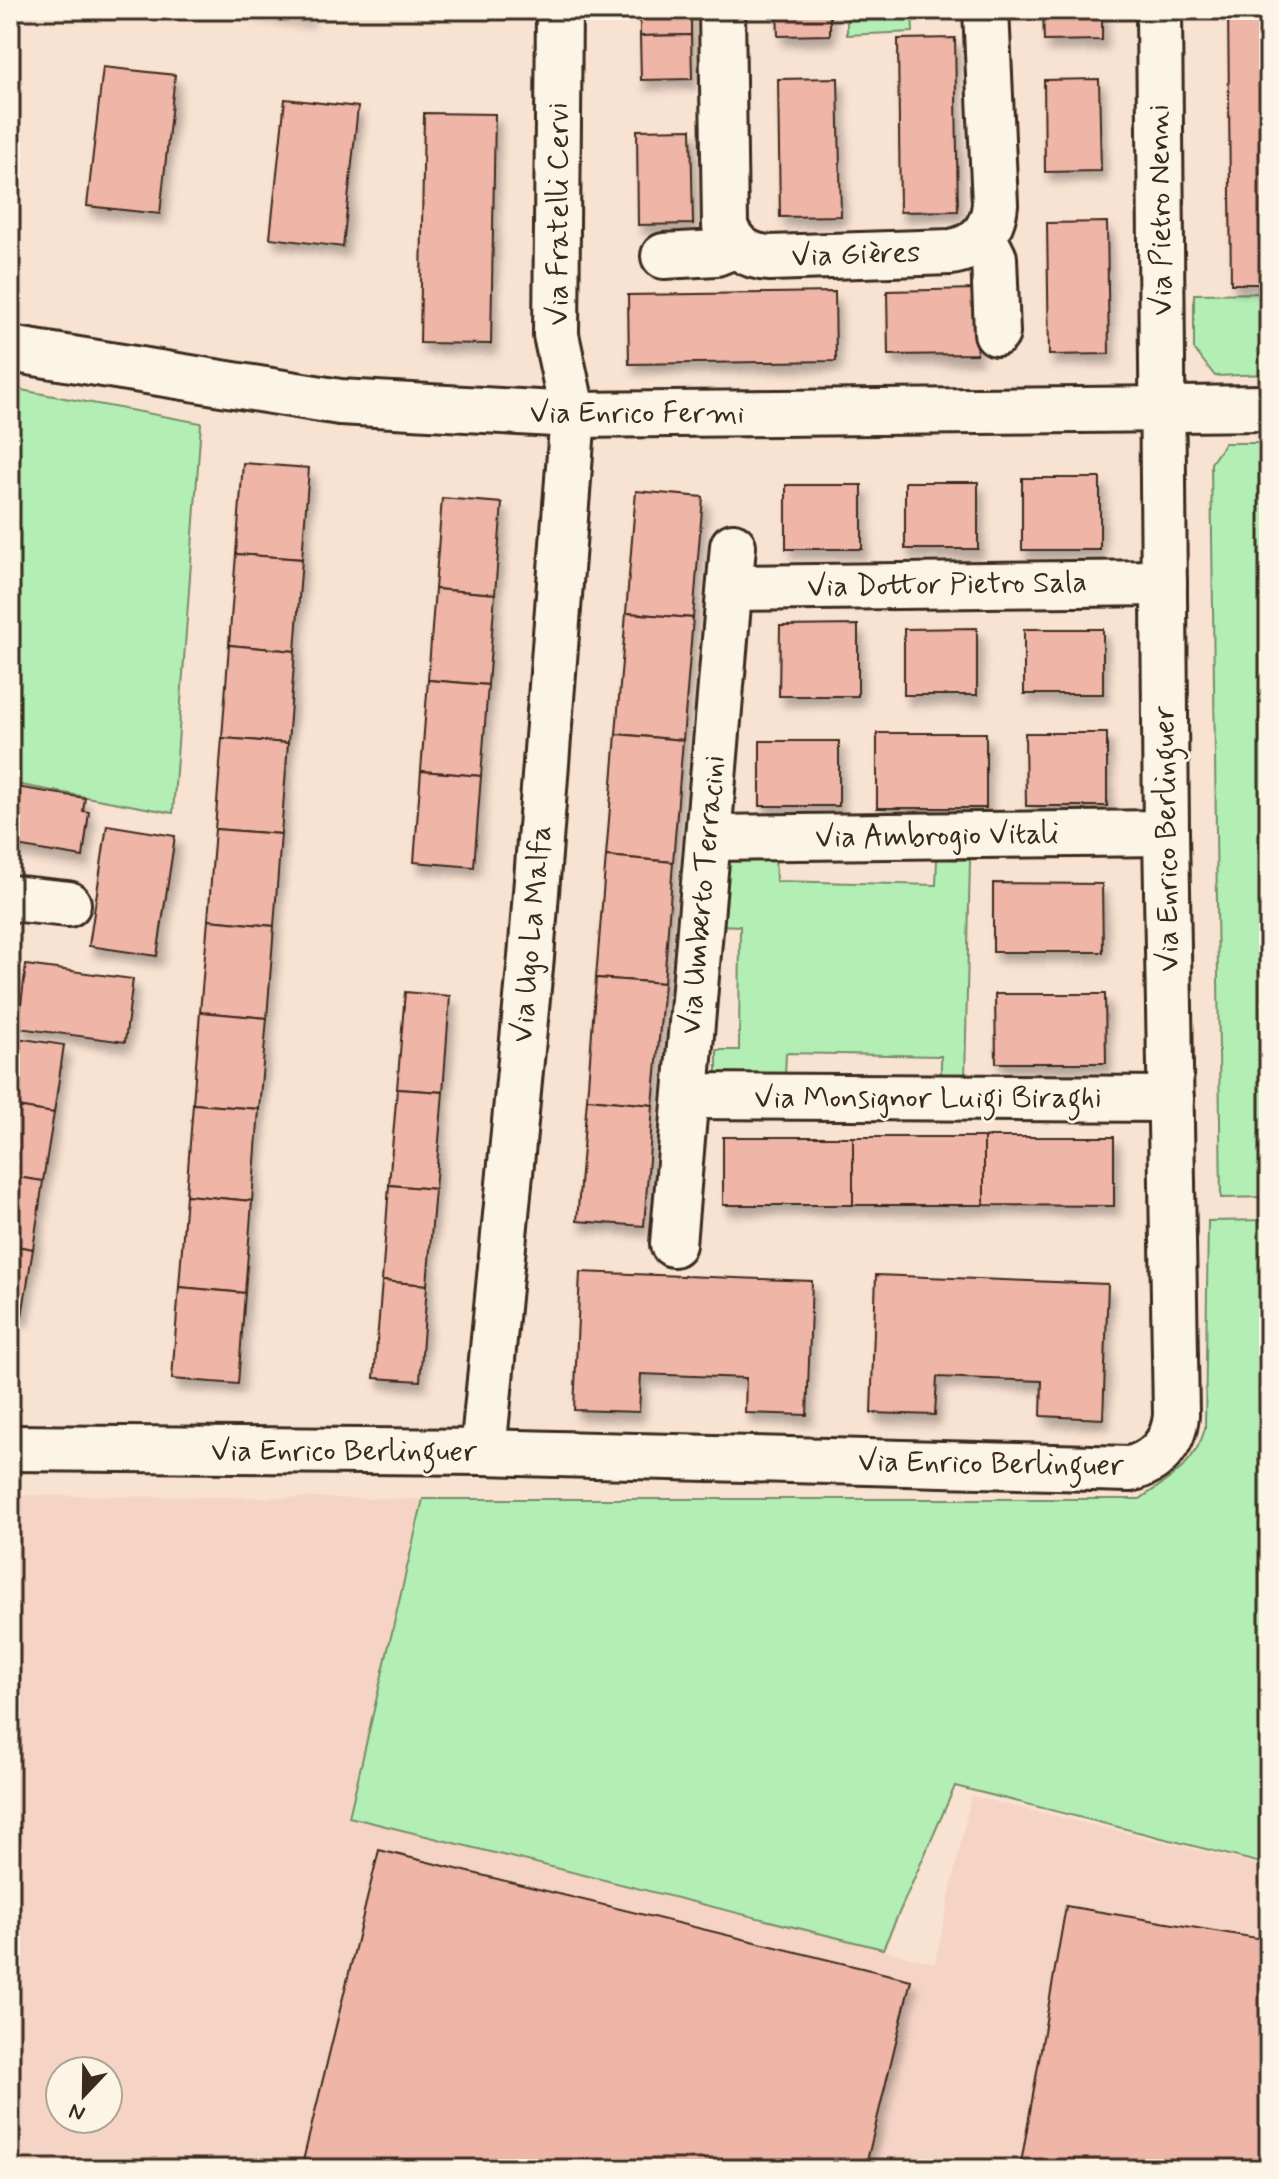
<svg xmlns="http://www.w3.org/2000/svg" width="1279" height="2179" viewBox="0 0 1279 2179" font-family="Mynerve,sans-serif">
  <style>
    .built { fill: #f5d4c5; fill-rule: evenodd }
    .green { fill: #b3efb4; stroke: #778c69; stroke-width: 2 }
    .building { fill: #efb5a7; stroke: #3b2a1e; stroke-width: 2; filter: url(#shadow) }
    .lines { fill: none; stroke-linecap: round; stroke-linejoin: round }
    .minor-casing { stroke: #3b2a1e; stroke-width: 50 }
    .minor { stroke: #fcf5e5; stroke-width: 44 }
    .labels { text-anchor: middle; dominant-baseline: central; stroke-width: 6; stroke-linejoin: round; paint-order: stroke }
    .street-label { font-size: 30px; fill: #3b2a1e; stroke: #fcf5e5 }
  </style>
  <defs>
    <filter id="shadow"><feDropShadow dx="5" dy="9" stdDeviation="4" flood-color="#0004"/></filter>
  </defs>
  <rect width="100%" height="100%" fill="#f8e2d2"/>
  <filter id="ink" filterUnits="userSpaceOnUse"><feTurbulence type="fractalNoise" baseFrequency=".0125" numOctaves="2"/><feDisplacementMap in="SourceGraphic" scale="16" xChannelSelector="R" yChannelSelector="G"/><feConvolveMatrix kernelMatrix="1 2 1 2 8 2 1 2 1" color-interpolation-filters="sRGB"/></filter>
  <g filter="url(#ink)">
    <path class="built" d="M 10,1495 L 423,1499 L 350,1817 L 935,1963 L 971,1796 L 1269,1867 L 1269,2169 L 10,2169 ZM 60,2071 L 108,2071 L 108,2119 L 60,2119 Z"/>
    <g class="green">
      <polygon points="847,10 912,10 913,32 847,35"/>
      <polygon points="1269,293 1269,374 1215,376 1194,349 1194,294"/>
      <polygon points="10,388 201,423 173,813 10,783"/>
      <polygon points="1225,443 1269,443 1269,1197 1221,1198 1211,463"/>
      <polygon points="719,853 775,854 776,881 936,885 937,859 970,860 965,1079 941,1078 941,1056 786,1053 785,1075 717,1073 717,1050 739,1050 740,926 718,925"/>
      <path d="M 1269,1220 L 1269,1865 L 955,1786 L 883,1949 L 349,1817 L 423,1499 L 1140,1499 C 1170,1478 1194,1466 1205,1429 L 1208,1221 Z"/>
    </g>
    <g class="building">
      <polygon points="246,10 309,10 308,17"/>
      <polygon points="640,10 691,10 691,35 640,36"/>
      <polygon points="777,10 830,10 830,35 778,36"/>
      <polygon points="1043,10 1102,10 1102,40 1044,41"/>
      <polygon points="1228,10 1267,10 1267,22 1269,22 1269,284 1231,284"/>
      <polygon points="691,35 692,79 641,80 640,36"/>
      <polygon points="955,38 958,211 900,212 898,39"/>
      <polygon points="103,67 175,75 160,214 87,206"/>
      <polygon points="838,78 841,216 780,217 778,79"/>
      <polygon points="1099,79 1101,171 1045,172 1044,80"/>
      <polygon points="285,99 358,107 343,247 270,238"/>
      <polygon points="424,113 495,114 491,344 420,343"/>
      <polygon points="691,129 693,224 638,225 637,130"/>
      <polygon points="1107,222 1109,354 1049,355 1047,223"/>
      <polygon points="976,289 977,354 888,355 887,291"/>
      <polygon points="835,292 836,361 629,364 628,295"/>
      <polygon points="243,463 309,468 302,559 236,554"/>
      <rect x="1022" y="478" width="78" height="72"/>
      <rect x="905" y="482" width="73" height="67"/>
      <rect x="786" y="485" width="76" height="64"/>
      <polygon points="636,491 703,497 693,618 626,613"/>
      <polygon points="442,498 502,503 495,594 435,589"/>
      <polygon points="236,554 302,559 295,651 229,645"/>
      <polygon points="435,589 495,594 488,685 428,680"/>
      <polygon points="626,613 693,618 683,740 616,734"/>
      <polygon points="858,625 858,696 779,696 780,626"/>
      <polygon points="977,628 977,695 904,695 904,629"/>
      <rect x="1024" y="629" width="79" height="65"/>
      <polygon points="229,645 295,651 288,743 222,738"/>
      <polygon points="428,680 488,685 481,776 421,771"/>
      <rect x="877" y="733" width="109" height="75"/>
      <polygon points="1025,733 1107,733 1107,806 1026,806"/>
      <polygon points="616,734 683,740 673,862 606,856"/>
      <polygon points="222,738 288,743 281,834 215,829"/>
      <rect x="760" y="741" width="79" height="65"/>
      <polygon points="421,771 481,776 474,867 414,862"/>
      <polygon points="10,786 85,798 83,811 89,812 83,857 10,845"/>
      <polygon points="107,825 175,836 157,956 89,946"/>
      <polygon points="215,829 281,834 274,926 208,920"/>
      <polygon points="606,856 673,862 664,983 596,978"/>
      <polygon points="993,883 1102,884 1103,952 993,952"/>
      <polygon points="208,920 274,926 267,1018 200,1012"/>
      <polygon points="26,965 133,979 125,1042 18,1028"/>
      <polygon points="596,978 664,983 653,1105 587,1099"/>
      <polygon points="405,992 450,996 443,1092 397,1089"/>
      <polygon points="995,994 1105,994 1106,1063 996,1063"/>
      <polygon points="200,1012 267,1018 259,1109 193,1104"/>
      <polygon points="10,1037 64,1045 54,1113 10,1106"/>
      <polygon points="397,1089 443,1092 435,1189 389,1185"/>
      <polygon points="587,1099 653,1105 644,1226 577,1221"/>
      <polygon points="193,1104 259,1109 252,1201 186,1195"/>
      <polygon points="10,1106 54,1113 43,1181 10,1176"/>
      <rect x="723" y="1137" width="130" height="68"/>
      <rect x="853" y="1137" width="131" height="68"/>
      <polygon points="984,1137 1114,1137 1114,1206 984,1205"/>
      <polygon points="10,1176 43,1181 33,1249 10,1245"/>
      <polygon points="389,1185 435,1189 427,1285 382,1281"/>
      <polygon points="186,1195 252,1201 245,1293 179,1287"/>
      <polygon points="10,1245 33,1249 22,1316 10,1315"/>
      <polygon points="580,1272 812,1281 807,1415 745,1413 746,1378 641,1374 639,1412 574,1410"/>
      <polygon points="876,1275 1108,1284 1103,1419 1041,1416 1042,1381 937,1377 935,1415 871,1413"/>
      <polygon points="382,1281 427,1285 420,1381 374,1378"/>
      <polygon points="179,1287 245,1293 238,1384 172,1379"/>
      <polygon points="379,1850 911,1980 865,2169 301,2169"/>
      <polygon points="1066,1906 1269,1940 1269,2169 1020,2169"/>
    </g>
    <g class="lines">
      <g class="minor-casing">
        <g id="minor">
          <path d="M 722,10 L 725,226 C 733,247 748,257 770,258 L 951,252 C 977,248 993,230 995,204 L 986,10"/>
          <polyline points="983,236 994,258 997,333"/>
          <polyline points="664,256 716,253 736,245"/>
          <polyline points="10,349 340,402 573,415 1269,408"/>
          <polyline points="730,588 1164,583"/>
          <polyline points="708,838 1166,833"/>
          <polyline points="10,898 68,904"/>
          <polyline points="686,1096 1171,1099"/>
          <polyline points="673,1244 733,546"/>
          <path d="M 10,1448 L 483,1452 L 1130,1469 C 1156,1462 1174,1443 1176,1415 L 1166,833 L 1159,10"/>
          <polyline points="483,1452 531,957 573,415 556,335 559,10"/>
        </g>
      </g>
      <use href="#minor" class="minor"/>
    </g>
  </g>
  <g class="labels">
    <g class="street-label">
      <text transform="translate(1161 210) rotate(-91)">Via Pietro Nenni</text>
      <text transform="translate(558 214) rotate(-90)">Via Fratelli Cervi</text>
      <text transform="translate(856 255) rotate(-2)">Via Gières</text>
      <text x="637" y="413">Via Enrico Fermi</text>
      <text transform="translate(947 585) rotate(-1)">Via Dottor Pietro Sala</text>
      <text transform="translate(937 836) rotate(-1)">Via Ambrogio Vitali</text>
      <text transform="translate(1167 839) rotate(-91)">Via Enrico Berlinguer</text>
      <text transform="translate(703 895) rotate(-85)">Via Umberto Terracini</text>
      <text transform="translate(532 934) rotate(-85)">Via Ugo La Malfa</text>
      <text x="928" y="1098">Via Monsignor Luigi Biraghi</text>
      <text x="344" y="1451">Via Enrico Berlinguer</text>
      <text transform="translate(991 1464) rotate(1)">Via Enrico Berlinguer</text>
    </g>
  </g>
  <rect width="1279" height="2179" fill="none" stroke="#fcf5e5" stroke-width="40"/>
  <rect x="20" y="20" width="1239" height="2139" fill="none" stroke="#3b2a1e" stroke-width="3" filter="url(#ink)"/>
  <g transform="translate(84 2095) rotate(202)"><circle r="38" fill="#fcf5e5" stroke="#afa495" stroke-width="2"/>
  <path d="M0-6L14 30L0 20L-14 30Z" fill="#3b2a1e"/>
  <text y="-12" font-size="22" font-weight="bold" text-anchor="middle" fill="#3b2a1e">N</text>
  </g>
</svg>
